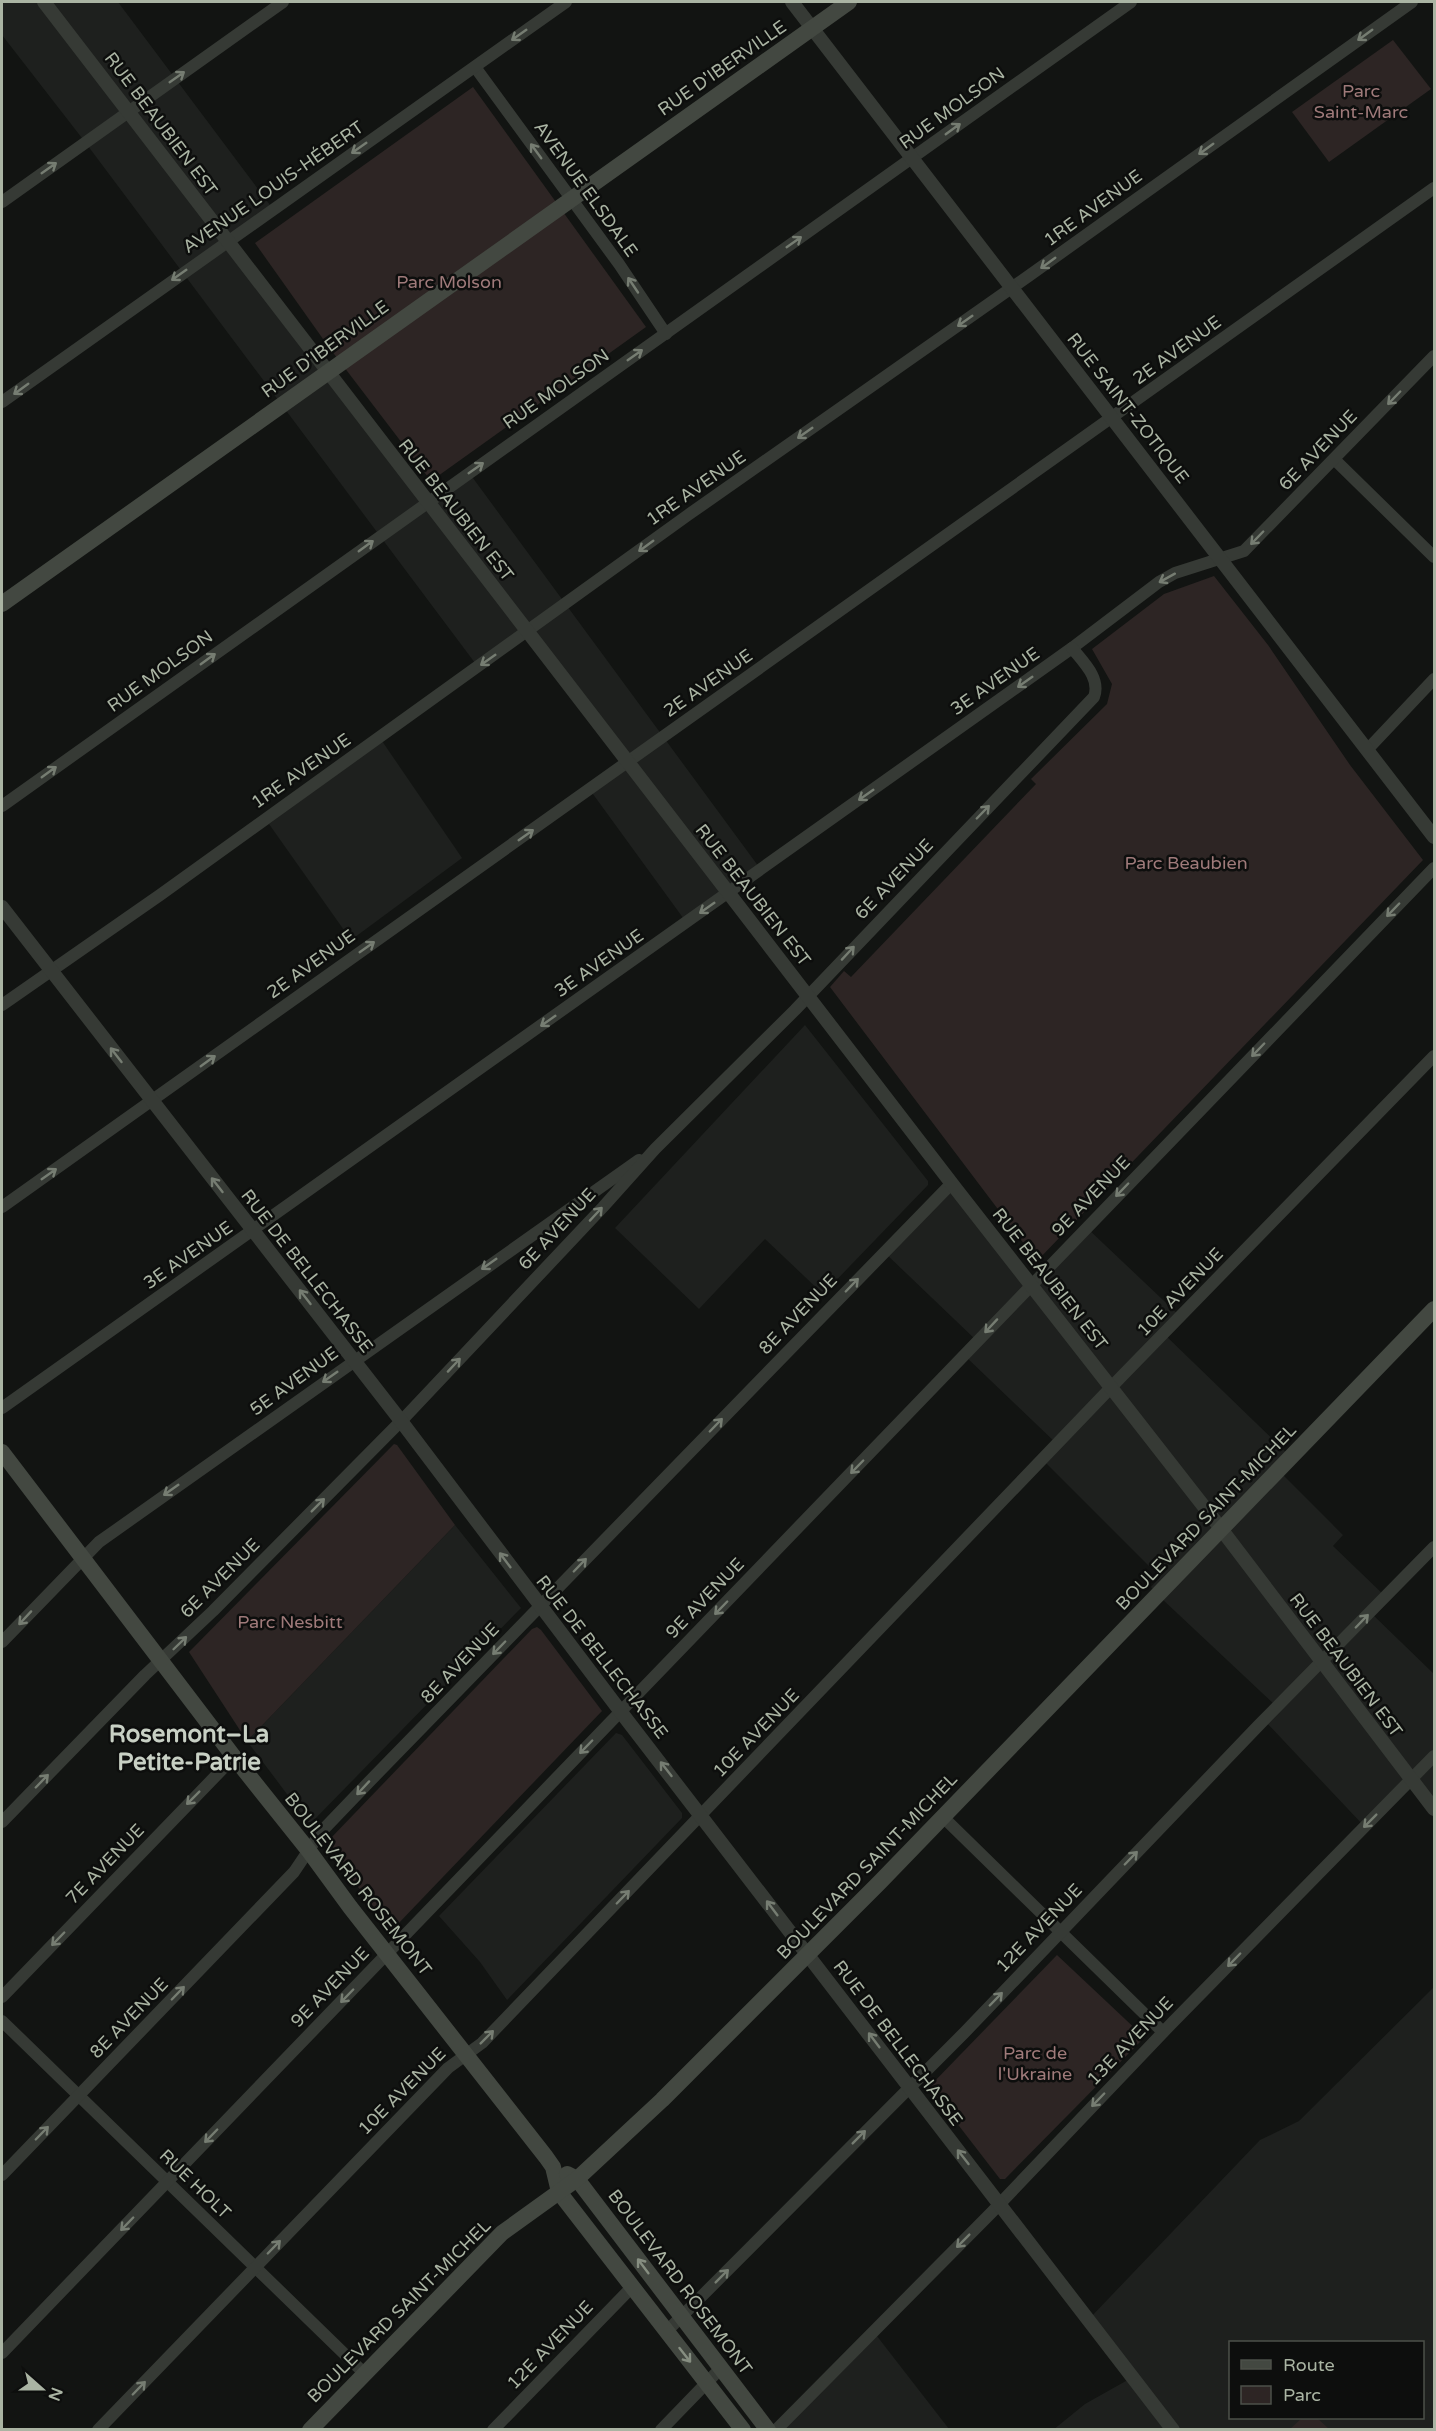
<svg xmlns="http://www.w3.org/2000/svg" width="1436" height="2431" viewBox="0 0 1436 2431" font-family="'Varela Round',sans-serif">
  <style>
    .built { fill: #1e201e; fill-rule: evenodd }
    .green { fill: #2d2524 }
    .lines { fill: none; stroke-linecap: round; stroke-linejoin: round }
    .minor { stroke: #363a35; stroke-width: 12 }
    .tertiary { stroke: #363a35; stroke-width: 14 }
    .secondary { stroke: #434841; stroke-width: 16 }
    .oneway { stroke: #767d72 }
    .oneway2 { stroke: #868e81 }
    .labels { text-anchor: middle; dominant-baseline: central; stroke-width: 5; stroke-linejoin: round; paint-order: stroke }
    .street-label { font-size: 18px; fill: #aab4a3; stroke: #0d0e0d }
    .park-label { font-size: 18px; fill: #9f7a7a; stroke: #0d0e0d }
    .district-label { font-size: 24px; font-weight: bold; fill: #c8d0c4; stroke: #0d0e0d }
  </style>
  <rect width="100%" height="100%" fill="#121412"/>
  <g class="built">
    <polygon points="2,2 118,2 273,209 228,242 428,501 470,474 759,867 686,922 590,790 628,762 528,632 478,667 85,142 2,35"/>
    <polygon points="382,741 462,858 351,940 269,824"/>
    <polygon points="805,1025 928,1181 928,1185 823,1294 765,1239 699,1309 615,1228"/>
    <polygon points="952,1183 1032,1283 1086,1227 1181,1317 1164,1334 1291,1457 1278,1470 1343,1535 1333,1546 1386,1597 1371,1613 1434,1674 1434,1806 1412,1780 1364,1826 1264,1720 1275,1705 1161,1598 1151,1587 1160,1577 1043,1460 1058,1445 964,1355 977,1341 884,1252"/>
    <polygon points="455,1525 521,1608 312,1822 308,1822 247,1741"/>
    <polygon points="616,1733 622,1735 682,1813 682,1818 507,2000 480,1962 439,1916"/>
    <path d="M 1434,1987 L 1434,2429 L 1053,2430 L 1085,2404 L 1133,2377 L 1089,2319 L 1260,2140 L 1299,2121 ZM 1230,2342 L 1422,2342 L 1422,2418 L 1230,2418 Z"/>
    <polygon points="873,2331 949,2429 776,2430"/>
  </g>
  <g class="green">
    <polygon points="1393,40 1431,89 1329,162 1292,112"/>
    <polygon points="473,87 646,327 431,481 328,346 255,243"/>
    <polygon points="1214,576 1268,645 1350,765 1423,860 1037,1261 830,987 844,971 851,977 1036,784 1031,779 1107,704 1112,684 1092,649 1164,594"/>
    <polygon points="394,1444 397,1445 455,1525 247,1741 189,1652"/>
    <polygon points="537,1627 541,1630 602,1711 396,1926 388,1925 329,1850 327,1846 329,1840 532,1629"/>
    <polygon points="1057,1955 1142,2035 1141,2041 1005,2179 1000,2179 929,2087"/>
    <polygon points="1302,2418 1317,2418 1329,2429 1290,2429"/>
  </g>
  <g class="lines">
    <g class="minor">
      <polyline points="475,67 619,264 666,334"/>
      <polyline points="2,202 283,2"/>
      <polyline points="2,402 566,2"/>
      <polyline points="1334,459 1434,557"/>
      <polyline points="1367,750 1434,679"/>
      <polyline points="2,806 1131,2"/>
      <polyline points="2,1005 160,895 688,515 1030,275 1412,2"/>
      <polyline points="2,1207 1434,188"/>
      <polyline points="2,1408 1072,648 1159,582 1175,573 1244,551 1434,356"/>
      <polyline points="2,1642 99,1542 639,1160"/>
      <polyline points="943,1817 1163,2032"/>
      <path d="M 2,1822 L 145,1675 L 213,1611 L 406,1416 L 603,1207 L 655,1149 L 795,1010 L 1094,697 C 1101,678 1083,662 1072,648"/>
      <polyline points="2,1997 234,1757"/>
      <polyline points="2,2021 364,2373"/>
      <polyline points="2,2175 294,1872 321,1832 367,1784 952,1183"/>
      <polyline points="667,2331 965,2032 1258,1726 1434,1547"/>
      <polyline points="2,2353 1434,868"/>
      <polyline points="98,2430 448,2068 482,2043 1122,1376 1434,1056"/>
      <polyline points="493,2430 633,2286"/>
      <polyline points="661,2430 720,2369"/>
      <polyline points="776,2430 992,2212 1172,2023 1434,1756"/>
    </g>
    <g class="tertiary">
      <path d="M 44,2 C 346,399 654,792 956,1189 L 1209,1513 L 1434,1809"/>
      <polyline points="792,2 1434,837"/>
      <polyline points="2,907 401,1421 627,1720 1173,2430"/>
    </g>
    <g class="secondary">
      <polyline points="2,604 849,2"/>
      <polyline points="2,1452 234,1757 309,1851 350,1907 546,2157 553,2167 559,2192 743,2430"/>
      <polyline points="567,2174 577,2179 596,2204 768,2430"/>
      <polyline points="310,2430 502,2233 577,2179 662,2100 880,1882 1434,1309"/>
    </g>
  </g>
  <defs><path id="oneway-shaft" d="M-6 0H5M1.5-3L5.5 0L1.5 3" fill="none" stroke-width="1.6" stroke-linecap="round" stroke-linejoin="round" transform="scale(1.5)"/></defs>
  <g class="oneway">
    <use href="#oneway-shaft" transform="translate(519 35) rotate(145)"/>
    <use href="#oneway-shaft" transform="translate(1365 35) rotate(144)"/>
    <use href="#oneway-shaft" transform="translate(177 77) rotate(-35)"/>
    <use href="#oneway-shaft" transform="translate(953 129) rotate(-36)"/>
    <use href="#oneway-shaft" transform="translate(359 148) rotate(145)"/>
    <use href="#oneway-shaft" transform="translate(1206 149) rotate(144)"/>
    <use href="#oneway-shaft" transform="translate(536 151) rotate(-126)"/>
    <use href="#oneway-shaft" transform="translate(49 168) rotate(-35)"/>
    <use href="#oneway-shaft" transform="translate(794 242) rotate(-35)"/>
    <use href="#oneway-shaft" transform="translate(1048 263) rotate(144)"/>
    <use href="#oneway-shaft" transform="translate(179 275) rotate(145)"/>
    <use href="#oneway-shaft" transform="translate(633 285) rotate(-124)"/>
    <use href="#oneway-shaft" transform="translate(965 321) rotate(145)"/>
    <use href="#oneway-shaft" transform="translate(635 355) rotate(-35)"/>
    <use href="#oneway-shaft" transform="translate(21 389) rotate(144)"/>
    <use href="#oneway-shaft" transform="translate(1394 398) rotate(134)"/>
    <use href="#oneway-shaft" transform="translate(805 433) rotate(145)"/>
    <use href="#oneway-shaft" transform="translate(476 468) rotate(-35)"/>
    <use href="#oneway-shaft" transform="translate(1257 538) rotate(134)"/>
    <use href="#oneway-shaft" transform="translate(366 546) rotate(-36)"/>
    <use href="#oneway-shaft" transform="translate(646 546) rotate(144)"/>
    <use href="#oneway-shaft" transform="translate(1167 578) rotate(151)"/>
    <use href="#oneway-shaft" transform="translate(208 659) rotate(-36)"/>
    <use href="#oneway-shaft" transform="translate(488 660) rotate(145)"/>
    <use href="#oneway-shaft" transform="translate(1025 682) rotate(145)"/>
    <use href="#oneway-shaft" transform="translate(49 772) rotate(-36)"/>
    <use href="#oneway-shaft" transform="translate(866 795) rotate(145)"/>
    <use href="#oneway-shaft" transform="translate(983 812) rotate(-46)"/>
    <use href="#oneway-shaft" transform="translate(526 835) rotate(-35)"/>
    <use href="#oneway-shaft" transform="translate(707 908) rotate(145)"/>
    <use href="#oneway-shaft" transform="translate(1393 910) rotate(134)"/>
    <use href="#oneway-shaft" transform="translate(367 947) rotate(-35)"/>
    <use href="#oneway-shaft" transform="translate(848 953) rotate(-47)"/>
    <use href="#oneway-shaft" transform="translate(548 1021) rotate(145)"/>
    <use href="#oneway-shaft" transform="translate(1258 1050) rotate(134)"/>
    <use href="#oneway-shaft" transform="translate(116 1055) rotate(-128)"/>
    <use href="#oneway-shaft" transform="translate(208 1061) rotate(-36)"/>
    <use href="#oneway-shaft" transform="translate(49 1174) rotate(-35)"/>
    <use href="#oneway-shaft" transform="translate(217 1185) rotate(-128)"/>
    <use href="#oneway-shaft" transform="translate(1122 1190) rotate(134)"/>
    <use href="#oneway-shaft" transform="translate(596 1214) rotate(-47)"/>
    <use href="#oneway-shaft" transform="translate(489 1264) rotate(145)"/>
    <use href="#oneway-shaft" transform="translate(852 1285) rotate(-46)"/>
    <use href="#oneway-shaft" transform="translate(305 1297) rotate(-128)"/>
    <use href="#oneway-shaft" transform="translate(991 1326) rotate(133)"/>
    <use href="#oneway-shaft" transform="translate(454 1365) rotate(-47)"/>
    <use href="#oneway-shaft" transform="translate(330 1377) rotate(145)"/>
    <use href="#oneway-shaft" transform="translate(716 1425) rotate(-46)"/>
    <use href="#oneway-shaft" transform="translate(857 1467) rotate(134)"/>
    <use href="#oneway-shaft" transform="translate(171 1490) rotate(145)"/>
    <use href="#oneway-shaft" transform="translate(318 1505) rotate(-45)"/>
    <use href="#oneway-shaft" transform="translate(505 1560) rotate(-127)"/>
    <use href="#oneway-shaft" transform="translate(580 1565) rotate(-46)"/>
    <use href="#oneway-shaft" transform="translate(721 1608) rotate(134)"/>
    <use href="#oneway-shaft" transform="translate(25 1618) rotate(133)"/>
    <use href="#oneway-shaft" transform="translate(1362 1621) rotate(-46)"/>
    <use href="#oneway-shaft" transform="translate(180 1643) rotate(-44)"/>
    <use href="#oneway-shaft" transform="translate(499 1648) rotate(134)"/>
    <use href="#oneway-shaft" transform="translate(586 1747) rotate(134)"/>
    <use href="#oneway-shaft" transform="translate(666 1769) rotate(-128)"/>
    <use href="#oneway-shaft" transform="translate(42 1781) rotate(-46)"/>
    <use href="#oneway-shaft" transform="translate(363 1788) rotate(133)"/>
    <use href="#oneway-shaft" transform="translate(193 1798) rotate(135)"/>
    <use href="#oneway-shaft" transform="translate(1370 1821) rotate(135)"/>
    <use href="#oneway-shaft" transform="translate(1131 1858) rotate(-46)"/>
    <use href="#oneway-shaft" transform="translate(623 1897) rotate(-46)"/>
    <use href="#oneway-shaft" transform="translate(772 1908) rotate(-127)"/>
    <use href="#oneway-shaft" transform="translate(58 1939) rotate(134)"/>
    <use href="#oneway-shaft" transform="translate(1234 1960) rotate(134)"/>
    <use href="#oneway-shaft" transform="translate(178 1993) rotate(-46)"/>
    <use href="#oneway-shaft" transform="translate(347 1996) rotate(134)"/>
    <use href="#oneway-shaft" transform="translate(996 1999) rotate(-46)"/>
    <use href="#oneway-shaft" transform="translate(487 2037) rotate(-45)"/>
    <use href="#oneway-shaft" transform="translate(874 2040) rotate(-127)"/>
    <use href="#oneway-shaft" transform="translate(1098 2100) rotate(134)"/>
    <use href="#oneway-shaft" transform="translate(42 2133) rotate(-46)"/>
    <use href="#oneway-shaft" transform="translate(211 2136) rotate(134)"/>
    <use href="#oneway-shaft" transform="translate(859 2137) rotate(-45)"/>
    <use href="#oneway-shaft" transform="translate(963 2157) rotate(-128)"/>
    <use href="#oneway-shaft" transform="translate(127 2224) rotate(134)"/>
    <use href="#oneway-shaft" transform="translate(963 2241) rotate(135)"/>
    <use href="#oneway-shaft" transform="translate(274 2247) rotate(-46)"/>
    <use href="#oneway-shaft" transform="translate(722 2276) rotate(-45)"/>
    <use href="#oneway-shaft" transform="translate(139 2388) rotate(-46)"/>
  </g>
  <g class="oneway2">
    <use href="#oneway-shaft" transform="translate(643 2266) rotate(-127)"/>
    <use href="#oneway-shaft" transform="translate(685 2355) rotate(52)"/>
  </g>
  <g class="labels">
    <g class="street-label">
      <text transform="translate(722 68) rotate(-35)">RUE D'IBERVILLE</text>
      <text transform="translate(952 108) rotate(-36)">RUE MOLSON</text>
      <text transform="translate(161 124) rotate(53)">RUE BEAUBIEN EST</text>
      <text transform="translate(273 187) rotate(-35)">AVENUE LOUIS-HÉBERT</text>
      <text transform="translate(586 189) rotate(54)">AVENUE ELSDALE</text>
      <text transform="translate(1093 208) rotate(-36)">1RE AVENUE</text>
      <text transform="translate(325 349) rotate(-36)">RUE D'IBERVILLE</text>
      <text transform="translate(1177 350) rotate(-36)">2E AVENUE</text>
      <text transform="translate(556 389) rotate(-35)">RUE MOLSON</text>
      <text transform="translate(1128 408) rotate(52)">RUE SAINT-ZOTIQUE</text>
      <text transform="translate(1318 450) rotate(-46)">6E AVENUE</text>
      <text transform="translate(696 488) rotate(-35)">1RE AVENUE</text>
      <text transform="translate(456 510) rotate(52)">RUE BEAUBIEN EST</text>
      <text transform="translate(160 671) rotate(-36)">RUE MOLSON</text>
      <text transform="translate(995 681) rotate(-35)">3E AVENUE</text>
      <text transform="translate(708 683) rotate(-35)">2E AVENUE</text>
      <text transform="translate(301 771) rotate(-35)">1RE AVENUE</text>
      <text transform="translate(894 879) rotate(-46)">6E AVENUE</text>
      <text transform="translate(753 895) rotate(52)">RUE BEAUBIEN EST</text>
      <text transform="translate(599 963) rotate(-35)">3E AVENUE</text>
      <text transform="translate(311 964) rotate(-36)">2E AVENUE</text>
      <text transform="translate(1091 1196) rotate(-46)">9E AVENUE</text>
      <text transform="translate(557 1229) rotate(-47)">6E AVENUE</text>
      <text transform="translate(188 1255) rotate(-35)">3E AVENUE</text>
      <text transform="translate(307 1271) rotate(52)">RUE DE BELLECHASSE</text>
      <text transform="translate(1050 1279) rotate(52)">RUE BEAUBIEN EST</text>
      <text transform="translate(1180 1292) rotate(-46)">10E AVENUE</text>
      <text transform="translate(798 1314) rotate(-46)">8E AVENUE</text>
      <text transform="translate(294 1381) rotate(-36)">5E AVENUE</text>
      <text transform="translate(1206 1517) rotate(-46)">BOULEVARD SAINT-MICHEL</text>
      <text transform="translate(220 1578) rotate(-45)">6E AVENUE</text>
      <text transform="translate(705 1598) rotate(-46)">9E AVENUE</text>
      <text transform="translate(602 1657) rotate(52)">RUE DE BELLECHASSE</text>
      <text transform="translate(460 1663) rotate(-46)">8E AVENUE</text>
      <text transform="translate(1346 1665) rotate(53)">RUE BEAUBIEN EST</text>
      <text transform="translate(756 1733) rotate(-46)">10E AVENUE</text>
      <text transform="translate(105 1864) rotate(-46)">7E AVENUE</text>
      <text transform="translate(867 1866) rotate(-46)">BOULEVARD SAINT-MICHEL</text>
      <text transform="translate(358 1884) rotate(52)">BOULEVARD ROSEMONT</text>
      <text transform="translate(1039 1928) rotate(-46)">12E AVENUE</text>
      <text transform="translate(330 1987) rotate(-46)">9E AVENUE</text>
      <text transform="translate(129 2018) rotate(-46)">8E AVENUE</text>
      <text transform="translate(1130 2041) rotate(-46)">13E AVENUE</text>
      <text transform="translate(898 2043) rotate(53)">RUE DE BELLECHASSE</text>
      <text transform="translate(402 2091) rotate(-45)">10E AVENUE</text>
      <text transform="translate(195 2184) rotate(44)">RUE HOLT</text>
      <text transform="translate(680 2282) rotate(53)">BOULEVARD ROSEMONT</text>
      <text transform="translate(399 2311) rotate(-45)">BOULEVARD SAINT-MICHEL</text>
      <text transform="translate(550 2345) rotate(-46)">12E AVENUE</text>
    </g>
    <g class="park-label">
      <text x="1361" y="91">Parc<tspan x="1361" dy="21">Saint-Marc</tspan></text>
      <text x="449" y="282">Parc Molson</text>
      <text x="1186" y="863">Parc Beaubien</text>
      <text x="290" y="1622">Parc Nesbitt</text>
      <text x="1035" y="2053">Parc de<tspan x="1035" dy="21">l'Ukraine</tspan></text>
    </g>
    <g class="district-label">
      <text x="189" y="1734">Rosemont–La<tspan x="189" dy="28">Petite-Patrie</tspan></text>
    </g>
  </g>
  <rect width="1436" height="2431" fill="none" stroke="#aab4a3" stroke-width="6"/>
  <rect x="1229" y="2341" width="195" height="78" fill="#0d0e0d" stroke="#4c5049" stroke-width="1.5"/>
  <rect x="1241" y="2360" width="30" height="9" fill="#434841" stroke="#4c5049" stroke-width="1.5"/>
  <text x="1283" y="2371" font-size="18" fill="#aab4a3">Route</text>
  <rect x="1241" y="2386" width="30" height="18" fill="#2d2524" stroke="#4c5049" stroke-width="1.5"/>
  <text x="1283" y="2401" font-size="18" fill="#aab4a3">Parc</text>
  <g transform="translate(42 2389) rotate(111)" stroke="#0d0e0d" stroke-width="4.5" paint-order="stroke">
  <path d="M0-4.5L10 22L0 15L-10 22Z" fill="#aab4a3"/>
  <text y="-9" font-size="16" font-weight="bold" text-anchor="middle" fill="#aab4a3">N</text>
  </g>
</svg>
